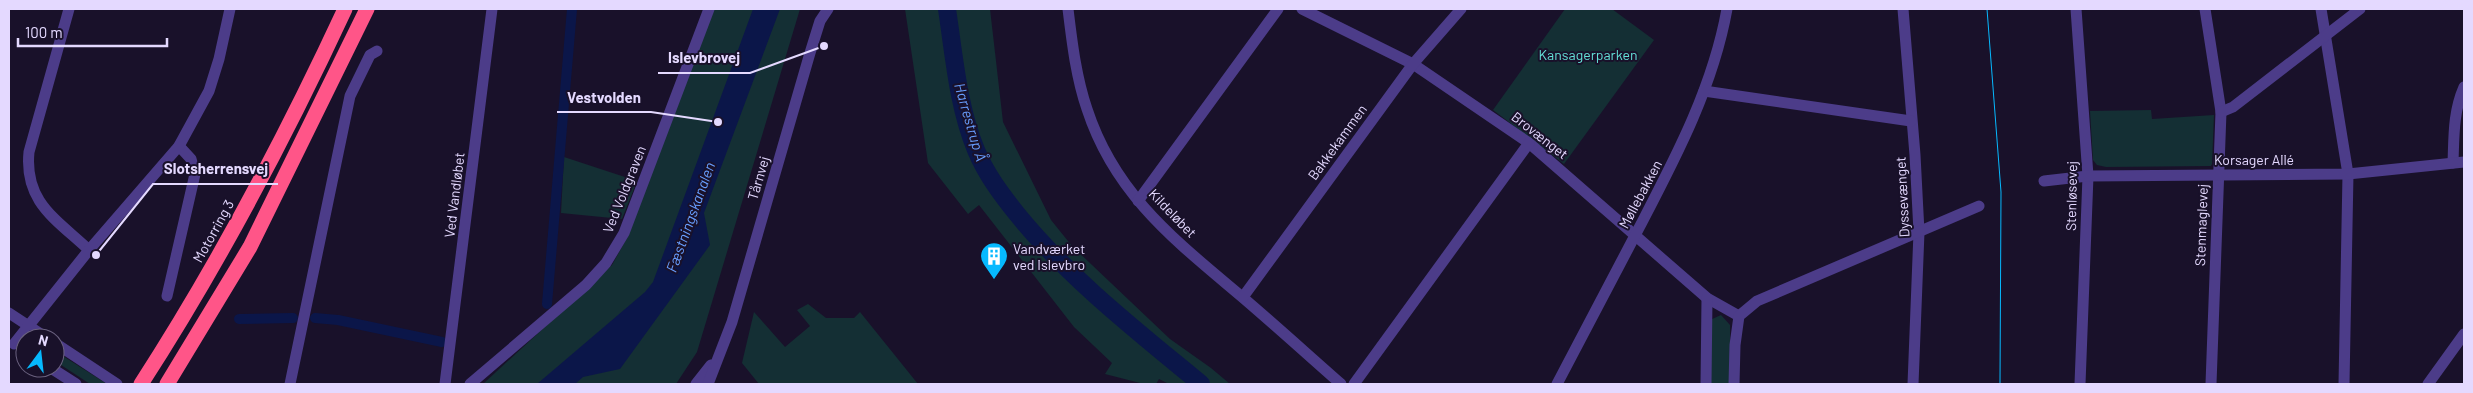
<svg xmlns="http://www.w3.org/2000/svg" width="2473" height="393" viewBox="0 0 2473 393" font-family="Barlow,sans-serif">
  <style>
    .green { fill: #142f34 }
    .water { fill: #0b1649 }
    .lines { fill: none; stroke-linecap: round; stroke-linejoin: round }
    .canal { stroke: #0b1649; stroke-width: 10 }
    .river { stroke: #0b1649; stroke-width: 18 }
    .minor { stroke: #4c3c89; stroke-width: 11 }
    .highway { stroke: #f58; stroke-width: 15 }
    .tram { stroke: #06b9fe; stroke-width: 1 }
    .labels { text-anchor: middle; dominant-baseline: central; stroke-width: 4; stroke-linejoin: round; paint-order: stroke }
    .park-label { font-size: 14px; fill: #64e1d8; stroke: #19112a }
    .street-label { font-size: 14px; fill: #e4d9ff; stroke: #19112a }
    .poi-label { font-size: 14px; fill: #e4d9ff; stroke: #19112a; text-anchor: start }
    .water-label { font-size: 15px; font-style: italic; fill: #689eff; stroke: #19112a }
    .leader { fill: none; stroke: #e4d9ff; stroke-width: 2 }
    .callout-dot { fill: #e4d9ff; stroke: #19112a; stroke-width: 2 }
    .callout-label { font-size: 15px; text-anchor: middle; font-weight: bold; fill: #e4d9ff; stroke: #19112a; stroke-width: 4; stroke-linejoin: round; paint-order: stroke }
  </style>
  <rect width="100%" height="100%" fill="#19112a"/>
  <g class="green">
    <polygon points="713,9 800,9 697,352 676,384 483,384 612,265 628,236"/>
    <polygon points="905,9 990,9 1003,122 1051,220 1072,246 1170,339 1211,368 1230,384 1169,384 1159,379 1156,384 1144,384 1105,374 1112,363 1074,327 979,205 968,214 928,163"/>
    <polygon points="1565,9 1612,9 1654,40 1564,164 1493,110"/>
    <polygon points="2151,110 2152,119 2214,115 2212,164 2211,166 2106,167 2097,165 2093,160 2090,111"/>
    <polygon points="564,157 637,181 622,219 561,213"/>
    <polygon points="808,304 826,318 854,318 860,312 918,384 759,384 742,363 754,312 785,347 810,326 797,310"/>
    <polygon points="1721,315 1730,325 1730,384 1709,384 1710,320"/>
    <polygon points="55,351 107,384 90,384 55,361"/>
  </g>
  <polygon class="water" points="753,9 780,9 704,213 710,245 620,369 583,377 575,384 537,384 645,292 653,282"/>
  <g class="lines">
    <g class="canal">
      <polyline points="547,304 572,9"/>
      <polyline points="315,318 338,320 442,342"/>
      <polyline points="239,319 293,318"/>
    </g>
    <path class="river" d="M 947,9 C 954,55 958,107 976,150 C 986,174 1001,194 1017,214 C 1070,279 1137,331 1201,384"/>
    <g class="minor">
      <path d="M 69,9 L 29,152 C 24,202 56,219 89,250"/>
      <path d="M 1068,9 C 1072,42 1076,77 1087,109 C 1115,195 1176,241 1241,296 C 1275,325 1308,355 1341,384"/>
      <polyline points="1302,9 1413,64 1529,143 1707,298 1739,316"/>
      <polyline points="1903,9 1915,155 1919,232 1913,384"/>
      <polyline points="2076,9 2088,176 2080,384"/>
      <polyline points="2205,9 2221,112 2211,384"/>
      <polyline points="2321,9 2348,174 2344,384"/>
      <polyline points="1704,91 1911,121"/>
      <polyline points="2221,112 2233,107 2360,9"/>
      <path d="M 2453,163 C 2454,137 2453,112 2464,87"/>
      <polyline points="2044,181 2088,176 2348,174 2464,162"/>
      <polyline points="1138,201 1278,9"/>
      <polyline points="167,296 195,174 191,159 179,146"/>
      <polyline points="1243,297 1413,64 1461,9"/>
      <polyline points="9,313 47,338"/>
      <polyline points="55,343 117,384"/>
      <polyline points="14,344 89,250 179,146 209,91 219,59 230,9"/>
      <polyline points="51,368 76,384"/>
      <polyline points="290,384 350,96 370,55 377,51"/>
      <polyline points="445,384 492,9"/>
      <polyline points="470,384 586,285 606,263 624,233 709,9"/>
      <polyline points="696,384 711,365"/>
      <polyline points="708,384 732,322 810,53 820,21 828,9"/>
      <polyline points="1354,384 1529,143"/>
      <path d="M 1557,384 C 1584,332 1612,279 1640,226 C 1676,157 1713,87 1727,9"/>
      <polyline points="1706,384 1707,298"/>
      <polyline points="1734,384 1735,345 1739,316 1757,301 1979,206"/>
      <polyline points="2428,384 2464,334"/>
    </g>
    <g class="highway">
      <path d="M 141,384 C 218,265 285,138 345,9"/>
      <polyline points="167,384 250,247 367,9"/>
    </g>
    <polyline class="tram" points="1987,9 2001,192 2000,384"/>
  </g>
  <defs>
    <g id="building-pin" transform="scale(1.4375)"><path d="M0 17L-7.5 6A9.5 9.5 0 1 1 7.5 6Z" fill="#06b9fe" stroke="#19112a"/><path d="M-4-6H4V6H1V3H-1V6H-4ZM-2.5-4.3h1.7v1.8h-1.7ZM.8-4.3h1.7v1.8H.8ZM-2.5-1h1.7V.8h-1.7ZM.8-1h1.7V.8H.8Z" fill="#fff"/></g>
  </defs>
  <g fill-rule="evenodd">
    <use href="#building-pin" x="994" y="256"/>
  </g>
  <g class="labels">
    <g class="park-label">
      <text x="1588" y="54">Kansagerparken</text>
    </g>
    <g class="street-label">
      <text transform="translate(1540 135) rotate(38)">Brovænget</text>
      <text transform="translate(1337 142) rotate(-54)">Bakkekammen</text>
      <text x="2254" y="159">Korsager Allé</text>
      <text transform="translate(758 178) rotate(-74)">Tårnvej</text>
      <text transform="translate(624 189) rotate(-68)">Ved Voldgraven</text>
      <text transform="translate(1640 194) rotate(-62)">Møllebakken</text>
      <text transform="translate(454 195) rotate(-83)">Ved Vandløbet</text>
      <text transform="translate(2071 196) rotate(-89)">Stenløsevej</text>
      <text transform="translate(1902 197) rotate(-93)">Dyssevænget</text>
      <text transform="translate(1173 213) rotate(46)">Kildeløbet</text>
      <text transform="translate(2201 225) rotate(-88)">Stenmaglevej</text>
      <text transform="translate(213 231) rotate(-61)">Motorring 3</text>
    </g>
    <g class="poi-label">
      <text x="1013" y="248">Vandværket<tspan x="1013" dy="16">ved Islevbro</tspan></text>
    </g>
    <g class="water-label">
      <text transform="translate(971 122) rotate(74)">Harrestrup Å</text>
      <text transform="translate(690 217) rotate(-70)">Fæstningskanalen</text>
    </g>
  </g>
  <path class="leader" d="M824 46L750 73H658M718 122L651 112H557M96 255L153 184H278"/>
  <g class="callout-dot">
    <circle cx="824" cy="46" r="5"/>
    <circle cx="718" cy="122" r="5"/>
    <circle cx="96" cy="255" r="5"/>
  </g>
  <g class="callout-label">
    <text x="704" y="63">Islevbrovej</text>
    <text x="604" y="103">Vestvolden</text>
    <text x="216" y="174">Slotsherrensvej</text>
  </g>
  <rect width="2473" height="393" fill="none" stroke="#e4d9ff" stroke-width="20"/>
  <g transform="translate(40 353) rotate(15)"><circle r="24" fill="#19112a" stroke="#6a617f"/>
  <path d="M0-4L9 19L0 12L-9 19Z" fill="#06b9fe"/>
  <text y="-8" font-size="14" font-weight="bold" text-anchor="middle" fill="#e4d9ff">N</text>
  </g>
  <path d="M18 38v8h149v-8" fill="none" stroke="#e4d9ff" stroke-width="2.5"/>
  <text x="25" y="38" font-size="15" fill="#e4d9ff" stroke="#19112a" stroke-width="4" paint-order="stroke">100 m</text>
</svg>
